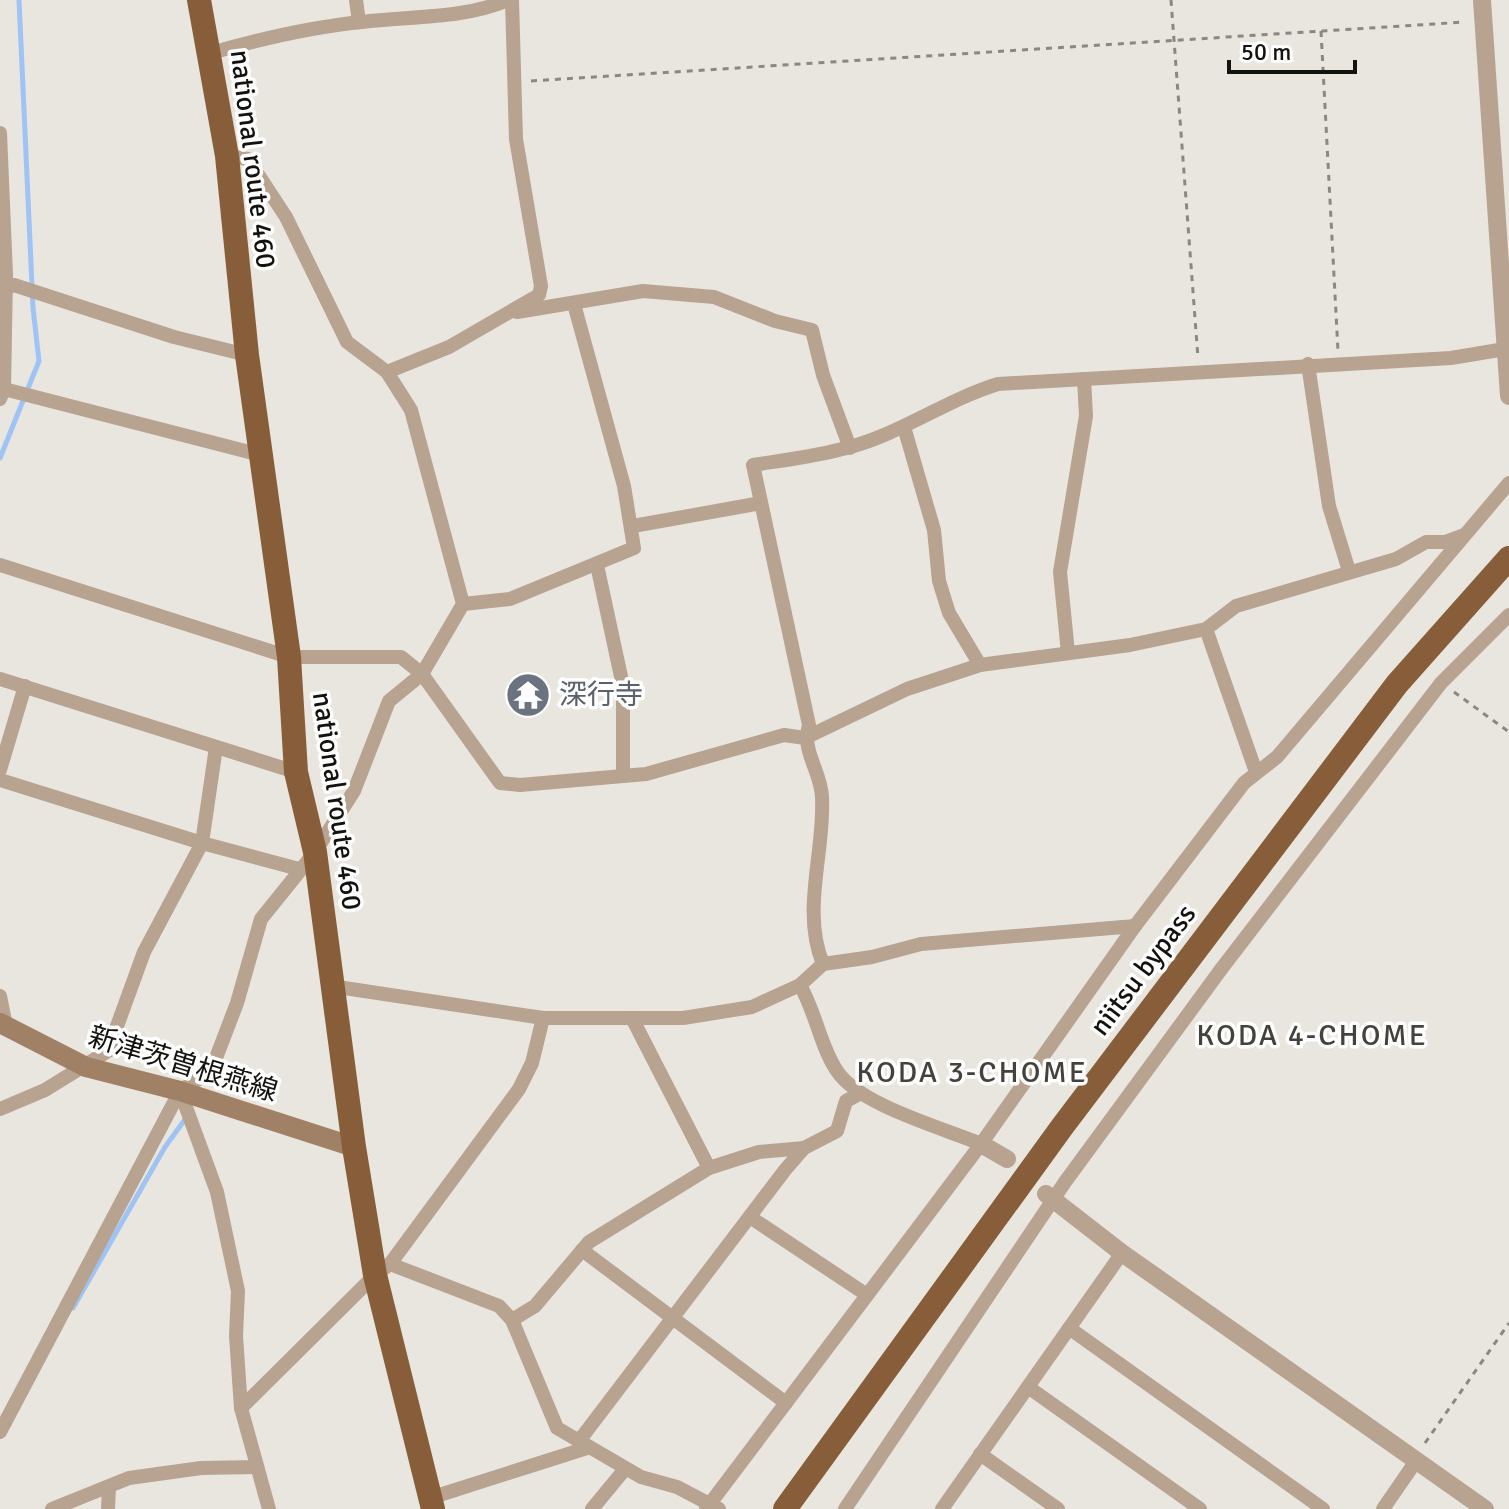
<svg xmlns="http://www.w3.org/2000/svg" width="1509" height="1509" viewBox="0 0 1509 1509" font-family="Signika,'Noto Sans JP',sans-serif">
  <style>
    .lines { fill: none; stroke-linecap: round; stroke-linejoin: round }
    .stream { stroke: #9ec3f4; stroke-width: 5 }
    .path { stroke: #898883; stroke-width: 3; stroke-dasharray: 6 6; stroke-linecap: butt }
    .minor { stroke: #b8a290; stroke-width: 14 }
    .tertiary { stroke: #b8a290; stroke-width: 18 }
    .secondary { stroke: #a08166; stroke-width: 20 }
    .trunk { stroke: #875e39; stroke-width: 24 }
    .labels { text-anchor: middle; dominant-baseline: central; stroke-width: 7; stroke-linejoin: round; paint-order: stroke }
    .street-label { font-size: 28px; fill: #12120f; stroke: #fff }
    .worship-label { font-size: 28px; fill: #5b616d; stroke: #fff; text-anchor: start }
    .neighbourhood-label { font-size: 30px; letter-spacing: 2px; fill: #44423c; stroke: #fff }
  </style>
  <rect width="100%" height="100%" fill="#e8e6df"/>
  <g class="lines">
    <g class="stream">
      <polyline points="0,458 39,361 33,308 19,0"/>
      <polyline points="73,1308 165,1147 186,1118"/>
    </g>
    <g class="path">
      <polyline points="1171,0 1198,358"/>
      <polyline points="1321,31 1338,351"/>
      <polyline points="531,81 1465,22"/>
      <polyline points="1454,692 1509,732"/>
      <polyline points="1425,1443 1509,1323"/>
    </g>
    <g class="minor">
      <polyline points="356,0 359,22"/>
      <path d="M 211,53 C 260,39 311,27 362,22 C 410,16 464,19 508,0"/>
      <polyline points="0,133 6,275 4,389 0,399"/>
      <polyline points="4,289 14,285 174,337 247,355"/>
      <polyline points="517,312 643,291 714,297 775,321 812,330 823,375 850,448"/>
      <polyline points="1308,364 1329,506 1349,571"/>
      <polyline points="387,372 449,347 539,295 541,286 516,139 512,0"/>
      <polyline points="4,389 261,455"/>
      <polyline points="904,427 934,530 939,581 949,613 980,665"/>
      <polyline points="633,526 761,503"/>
      <polyline points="0,565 289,657 401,657 422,674 500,783 520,785 646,774 784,735 805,738 907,689 980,665 1130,645 1206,629 1236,606 1396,559 1426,542 1445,542 1464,535"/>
      <polyline points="597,565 623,686 623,776"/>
      <polyline points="463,604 510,599 634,548 624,486 574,304"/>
      <polyline points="1206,629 1256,772"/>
      <polyline points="1068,653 1060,572 1086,416 1084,379"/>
      <polyline points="0,679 296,772"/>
      <polyline points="0,770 25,686"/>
      <polyline points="0,780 202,843 299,869"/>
      <path d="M 823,964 C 801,910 825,852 822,797 C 821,771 801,751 809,725 L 753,465 C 785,460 819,456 850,447 C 902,433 946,400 998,384 L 1451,358 L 1505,349"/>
      <path d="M 800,985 C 816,1013 821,1048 837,1071 C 859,1105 943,1128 981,1144"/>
      <polyline points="331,986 543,1018 683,1018 752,1007 800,985 823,964 872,957 921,944 1135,926"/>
      <polyline points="0,996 6,1026"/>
      <polyline points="632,1018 709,1168"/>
      <polyline points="180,1091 217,1192 238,1291 236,1336 241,1408 269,1509"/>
      <polyline points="0,1109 45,1090 108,1051 144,952 202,843 216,747"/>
      <polyline points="750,1217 867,1295"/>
      <polyline points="582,1250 786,1403"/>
      <polyline points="390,1264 499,1306 512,1320 557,1428 641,1477 677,1487 719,1509"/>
      <polyline points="512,1320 535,1306 589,1242 709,1168 759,1152 804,1148"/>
      <polyline points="1069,1328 1323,1509"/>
      <polyline points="1028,1387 1200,1509"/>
      <polyline points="241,1408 375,1275 390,1264 519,1089 532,1063 543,1018"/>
      <polyline points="0,1432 180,1091 211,1071 237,1003 261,919 315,852 354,791 389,701 422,674 463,604 411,410 387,372 347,342 286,217 248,159 227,156"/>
      <polyline points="579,1441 785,1170 804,1148 837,1131 846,1101 861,1093"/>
      <polyline points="980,1454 1058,1509"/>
      <polyline points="430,1498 587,1448"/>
      <polyline points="52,1509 129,1478 201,1468 256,1467"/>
      <polyline points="108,1509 109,1487"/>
      <polyline points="592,1509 625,1469"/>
      <polyline points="706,1509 981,1144 1135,926 1244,783 1277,757 1509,483"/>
      <polyline points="845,1509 1065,1182 1222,968 1441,683 1509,615"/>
      <polyline points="942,1509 1122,1253"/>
      <polyline points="1383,1509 1416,1461"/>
    </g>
    <g class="tertiary">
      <polyline points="1482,0 1509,396"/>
      <polyline points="981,1144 1007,1159"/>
      <polyline points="1046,1194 1122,1253 1485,1509"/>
    </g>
    <polyline class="secondary" points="0,1023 86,1067 180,1091 354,1147"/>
    <g class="trunk">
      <polyline points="199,0 227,156 247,355 289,657 296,772 315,852 354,1147 375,1275 433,1509"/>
      <polyline points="785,1509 1062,1127 1397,684 1509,558"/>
    </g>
  </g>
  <defs>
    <g id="temple-disc" transform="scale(2.3)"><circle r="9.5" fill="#6b7280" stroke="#fff"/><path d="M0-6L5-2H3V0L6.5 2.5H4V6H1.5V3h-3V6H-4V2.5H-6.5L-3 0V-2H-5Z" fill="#fff"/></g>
  </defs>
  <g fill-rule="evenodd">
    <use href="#temple-disc" x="528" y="695"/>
  </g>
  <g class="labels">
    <g class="street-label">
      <text transform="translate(253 159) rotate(83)">national route 460</text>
      <text transform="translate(337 801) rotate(82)">national route 460</text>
      <text transform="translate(1143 970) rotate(-53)">niitsu bypass</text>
      <text transform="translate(183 1064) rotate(17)">新津茨曽根燕線</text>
    </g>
    <g class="worship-label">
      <text x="559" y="695">深行寺</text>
    </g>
    <g class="neighbourhood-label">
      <text x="1312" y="1035">KODA 4-CHOME</text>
      <text x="972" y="1072">KODA 3-CHOME</text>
    </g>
  </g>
  <path d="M1229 60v12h126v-12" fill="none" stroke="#12120f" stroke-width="4"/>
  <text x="1241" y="60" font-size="24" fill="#12120f" stroke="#ffffff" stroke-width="6" paint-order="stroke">50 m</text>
</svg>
